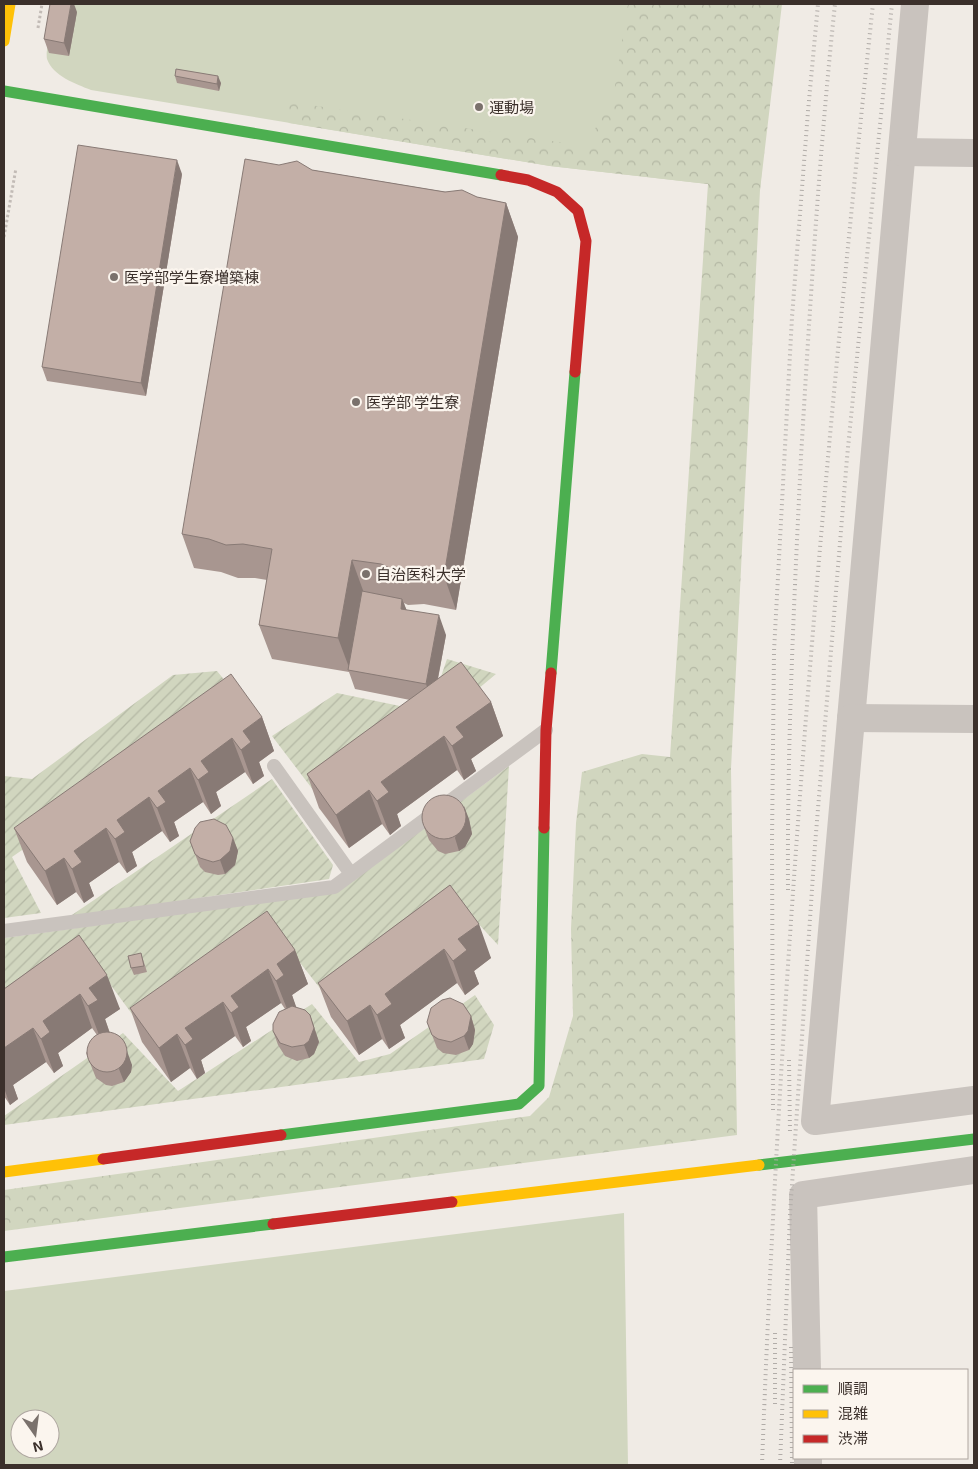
<svg xmlns="http://www.w3.org/2000/svg" width="978" height="1469" viewBox="0 0 978 1469" font-family="'Exo 2','Noto Sans JP',sans-serif">
  <style>
    .grass { fill: #d1d6bf; fill-rule: evenodd }
    .forest { fill: url(#forest-crowns) }
    .garden { fill: url(#garden-furrows) }
    .lines { fill: none; stroke-linecap: round; stroke-linejoin: round }
    .path { stroke: #c2bbb6; stroke-width: 3; stroke-dasharray: 2.5 2.5; stroke-linecap: butt }
    .lane { stroke: #c9c3be; stroke-width: 14 }
    .street { stroke: #c9c3be; stroke-width: 28 }
    .fast { stroke: #4caf50; stroke-width: 11 }
    .slow { stroke: #ffc107; stroke-width: 11 }
    .jam { stroke: #c62828; stroke-width: 11 }
    .rail { stroke: #b1aca8; stroke-width: 4; stroke-dasharray: 1 4; stroke-linecap: butt }
    .wall { fill: #a89690 }
    .shaded-wall { fill: #887a75 }
    .building { fill: #c3afa7; stroke: #887a75 }
    .poi-dot { fill: #7a716c; stroke: #fbf5ee; stroke-width: 2 }
    .labels { text-anchor: middle; dominant-baseline: central; stroke-width: 4.5; stroke-linejoin: round; paint-order: stroke }
    .poi-label { font-size: 15px; fill: #3b302b; stroke: #fbf5ee; text-anchor: start }
  </style>
  <defs>
    <pattern id="forest-crowns" width="20" height="18" patternUnits="userSpaceOnUse" patternTransform="scale(1.25)"><rect width="20" height="18" fill="#d1d6bf"/><path d="M2 6a3 3 0 1 1 6 0M12 15a3 3 0 1 1 6 0" fill="none" stroke="#b4b8a4"/></pattern>
    <pattern id="garden-furrows" width="10" height="10" patternUnits="userSpaceOnUse" patternTransform="scale(1.25)"><rect width="10" height="10" fill="#d1d6bf"/><path d="M-1 1l2-2M0 10L10 0M9 11l2-2" fill="none" stroke="#b4b8a4"/></pattern>
  </defs>
  <rect width="100%" height="100%" fill="#f0ebe5"/>
  <g class="grass">
    <path d="M 55,4 L 777,4 L 760,190 L 550,166 L 91,90 C 76,84 53,76 47,59 C 45,51 54,14 55,4 Z"/>
    <path d="M 624,1213 L 628,1465 L 4,1465 L 4,1291 ZM 20,1419 L 50,1419 L 50,1449 L 20,1449 Z"/>
  </g>
  <polygon class="forest" points="628,4 782,4 760,190 731,769 737,1135 4,1231 4,1190 530,1116 549,1097 573,1016 571,929 576,823 582,772 642,754 670,757 708,184 550,166 289,123 281,107 297,103 585,146 613,98"/>
  <g class="garden">
    <polygon points="447,659 496,674 478,689 320,799 272,736 337,693 429,712"/>
    <polygon points="217,671 240,699 12,857 41,913 4,918 4,776 32,779 173,675"/>
    <polygon points="509,766 498,945 461,905 330,1001 279,936 140,1025 91,958 4,1017 4,938 337,892"/>
    <polygon points="272,779 333,865 329,879 69,917"/>
    <polygon points="475,995 494,1025 484,1059 4,1125 4,1116 123,1033 178,1091 312,1004 359,1062 390,1054"/>
  </g>
  <g class="lines">
    <g class="path">
      <polyline points="38,28 42,4"/>
      <polyline points="4,237 16,168"/>
    </g>
    <g class="lane">
      <polyline points="274,766 351,874"/>
      <polyline points="4,931 334,887 546,730"/>
    </g>
    <g class="street">
      <polyline points="915,4 815,1121 974,1100"/>
      <polyline points="902,152 974,153"/>
      <polyline points="851,718 974,719"/>
      <polyline points="807,1370 803,1195 974,1170"/>
      <polyline points="808,1458 808,1465"/>
    </g>
    <g class="fast">
      <polyline points="4,91 501,175"/>
      <polyline points="551,673 575,372"/>
      <polyline points="281,1135 519,1104 539,1086 544,828"/>
      <polyline points="759,1165 974,1139"/>
      <polyline points="4,1257 273,1224"/>
    </g>
    <g class="slow">
      <polyline points="4,41 10,4"/>
      <polyline points="4,1172 103,1159"/>
      <polyline points="452,1202 759,1165"/>
    </g>
    <g class="jam">
      <polyline points="501,175 528,180 557,192 578,211 586,241 575,372"/>
      <polyline points="544,828 546,730 551,673"/>
      <polyline points="103,1159 281,1135"/>
      <polyline points="273,1224 452,1202"/>
    </g>
    <g class="rail">
      <path d="M 788,890 C 787,745 794,601 801,457 C 810,306 819,155 835,4"/>
      <polyline points="789,1060 790,1132"/>
      <polyline points="773,1110 772,842 774,651 792,317 808,111 818,4"/>
      <polyline points="775,1333 775,1405"/>
      <polyline points="791,1347 792,1465"/>
      <path d="M 762,1465 C 780,977 821,489 873,4"/>
      <polyline points="780,1465 790,1214 815,845 847,458 892,4"/>
    </g>
  </g>
  <g class="wall">
    <polygon points="77,12 69,56 49,53 44,39"/>
    <polygon points="175,76 221,83 219,91 177,83"/>
    <polygon points="312,170 477,197 506,203 518,237 456,610 424,604 408,605 404,603 406,610 446,635 438,679 491,702 503,736 471,759 476,771 464,780 457,770 397,814 401,826 390,835 382,824 349,848 319,808 307,774 410,700 355,689 349,672 272,659 259,625 267,580 255,578 238,578 221,572 194,568 182,534"/>
    <polygon points="182,174 146,396 47,381 42,367"/>
    <polygon points="262,717 274,751 259,762 264,776 253,784 245,772 216,792 221,806 211,814 203,802 174,822 179,836 170,842 162,831 132,852 137,866 127,873 119,862 89,883 94,896 84,903 76,892 57,905 27,862 14,828"/>
    <polygon points="469,819 472,834 465,847 459,851 445,854 438,851 429,840 424,827"/>
    <polygon points="233,838 238,851 235,865 225,874 218,875 205,872 200,867 190,841"/>
    <polygon points="450,885 491,958 474,971 479,984 465,995 457,983 400,1025 405,1038 389,1049 382,1039 359,1055 331,1017 318,983"/>
    <polygon points="79,935 120,1009 105,1019 110,1033 132,1065 131,1072 124,1082 112,1086 106,1085 96,1078 86,1053 97,1035 92,1028 58,1053 63,1066 54,1073 46,1062 13,1085 18,1099 10,1105 4,1096 4,989"/>
    <polygon points="295,950 308,984 292,995 296,1008 310,1015 319,1042 314,1054 309,1058 297,1061 285,1056 278,1045 273,1031 285,1009 281,1003 246,1027 251,1041 243,1047 235,1036 201,1060 205,1073 197,1079 190,1068 171,1082 142,1042 130,1008"/>
    <polygon points="141,953 147,972 134,975 131,968"/>
    <polygon points="471,1016 475,1030 473,1044 469,1050 456,1055 443,1053 437,1048 427,1022"/>
  </g>
  <g class="shaded-wall">
    <polygon points="71,4 74,4 77,12 69,56 64,43"/>
    <polygon points="218,76 221,83 219,91 217,84"/>
    <polygon points="177,160 182,174 146,396 141,383"/>
    <polygon points="506,203 518,237 456,610 444,576"/>
    <polygon points="352,560 364,593 350,670 338,638"/>
    <polygon points="402,599 410,618 401,609"/>
    <polygon points="439,615 446,635 433,704 426,684"/>
    <polygon points="491,702 503,736 471,759 476,771 464,780 452,746 456,727"/>
    <polygon points="262,717 274,751 259,762 264,776 253,784 241,750 243,731"/>
    <polygon points="444,736 457,770 397,814 401,826 390,835 377,801 381,782"/>
    <polygon points="232,738 245,772 216,792 221,806 211,814 198,780 201,761"/>
    <polygon points="190,768 203,802 174,822 179,836 170,842 157,808 158,791"/>
    <polygon points="369,790 382,824 349,848 336,815"/>
    <polygon points="149,797 162,831 132,852 137,866 127,873 115,839 117,820"/>
    <polygon points="464,806 469,819 472,834 465,847 459,851 455,838"/>
    <polygon points="106,828 119,862 89,883 94,896 84,903 72,869 74,851"/>
    <polygon points="233,838 238,851 235,865 225,874 220,860"/>
    <polygon points="64,858 76,892 57,905 45,871"/>
    <polygon points="479,924 491,958 474,971 479,984 465,995 453,961 458,939"/>
    <polygon points="444,949 457,983 400,1025 405,1038 389,1049 377,1015 385,994"/>
    <polygon points="295,950 308,984 292,995 297,1009 289,1014 276,981 277,964"/>
    <polygon points="268,969 281,1003 246,1027 251,1041 243,1047 231,1013 231,996"/>
    <polygon points="107,975 120,1009 105,1019 110,1034 101,1040 88,1006 89,988"/>
    <polygon points="80,994 92,1028 58,1053 63,1066 54,1073 41,1039 43,1021"/>
    <polygon points="223,1002 235,1036 201,1060 205,1073 197,1079 185,1045 185,1028"/>
    <polygon points="370,1005 382,1039 359,1055 347,1021"/>
    <polygon points="310,1015 319,1042 314,1054 309,1058 304,1045"/>
    <polygon points="471,1016 475,1030 473,1044 469,1050 464,1036"/>
    <polygon points="33,1028 46,1062 13,1085 18,1099 10,1105 4,1088 4,1048"/>
    <polygon points="177,1034 190,1068 171,1082 159,1048"/>
    <polygon points="127,1051 132,1065 131,1072 124,1082 119,1069"/>
  </g>
  <g class="building">
    <polygon points="50,4 71,4 64,43 44,39"/>
    <polygon points="176,69 218,76 217,84 175,76"/>
    <polygon points="78,145 177,160 141,383 42,367"/>
    <polygon points="245,159 279,165 297,161 312,170 445,192 462,190 477,197 506,203 444,576 412,570 396,571 381,564 352,560 338,638 259,625 272,549 243,544 226,545 209,539 182,534"/>
    <polygon points="362,591 402,599 401,609 439,615 426,684 348,670"/>
    <polygon points="461,662 491,702 456,727 464,737 452,746 444,736 381,782 389,792 377,801 369,790 336,815 307,774"/>
    <polygon points="231,674 262,717 243,731 251,742 241,750 232,738 201,761 209,772 198,780 190,768 158,791 166,802 157,808 149,797 117,820 125,832 115,839 106,828 74,851 82,862 72,869 64,858 45,871 14,828"/>
    <circle cx="444" cy="817" r="22"/>
    <polygon points="214,819 226,825 233,838 230,851 220,860 213,862 200,858 195,854 190,841 195,828 200,822"/>
    <polygon points="450,885 479,924 458,939 467,950 453,961 444,949 385,994 392,1004 377,1015 370,1005 347,1021 318,983"/>
    <polygon points="267,911 295,950 277,964 284,975 276,981 268,969 231,996 239,1007 231,1013 223,1002 185,1028 193,1039 185,1045 177,1034 159,1048 130,1008"/>
    <polygon points="79,935 107,975 89,988 98,1000 88,1006 80,994 43,1021 50,1032 41,1039 33,1028 4,1048 4,989"/>
    <polygon points="141,953 144,966 131,968 128,956"/>
    <polygon points="450,998 463,1004 471,1016 468,1031 464,1036 451,1042 438,1039 432,1035 427,1022 431,1008 442,1000"/>
    <polygon points="292,1006 305,1010 310,1015 314,1028 309,1041 304,1045 292,1047 280,1043 273,1031 273,1024 279,1012"/>
    <circle cx="107" cy="1052" r="20"/>
  </g>
  <g class="poi-dot">
    <circle cx="479" cy="107" r="5"/>
    <circle cx="114" cy="277" r="5"/>
    <circle cx="356" cy="402" r="5"/>
    <circle cx="366" cy="574" r="5"/>
  </g>
  <g class="labels">
    <g class="poi-label">
      <text x="489" y="107">運動場</text>
      <text x="124" y="277">医学部学生寮増築棟</text>
      <text x="366" y="402">医学部 学生寮</text>
      <text x="376" y="574">自治医科大学</text>
    </g>
  </g>
  <rect width="978" height="1469" fill="none" stroke="#3b302b" stroke-width="10"/>
  <rect x="793" y="1369" width="175" height="90" fill="#fbf5ee" stroke="#aea6a0"/>
  <rect x="803" y="1385" width="25" height="8" fill="#4caf50" stroke="#aea6a0"/>
  <text x="838" y="1394" font-size="15" fill="#3b302b">順調</text>
  <rect x="803" y="1410" width="25" height="8" fill="#ffc107" stroke="#aea6a0"/>
  <text x="838" y="1419" font-size="15" fill="#3b302b">混雑</text>
  <rect x="803" y="1435" width="25" height="8" fill="#c62828" stroke="#aea6a0"/>
  <text x="838" y="1444" font-size="15" fill="#3b302b">渋滞</text>
  <g transform="translate(35 1434) rotate(166)"><circle r="24" fill="#fbf5ee" stroke="#aea6a0"/>
  <path d="M0-4L9 19L0 12L-9 19Z" fill="#7a716c"/>
  <text y="-8" font-size="14" font-weight="bold" text-anchor="middle" fill="#3b302b">N</text>
  </g>
</svg>
